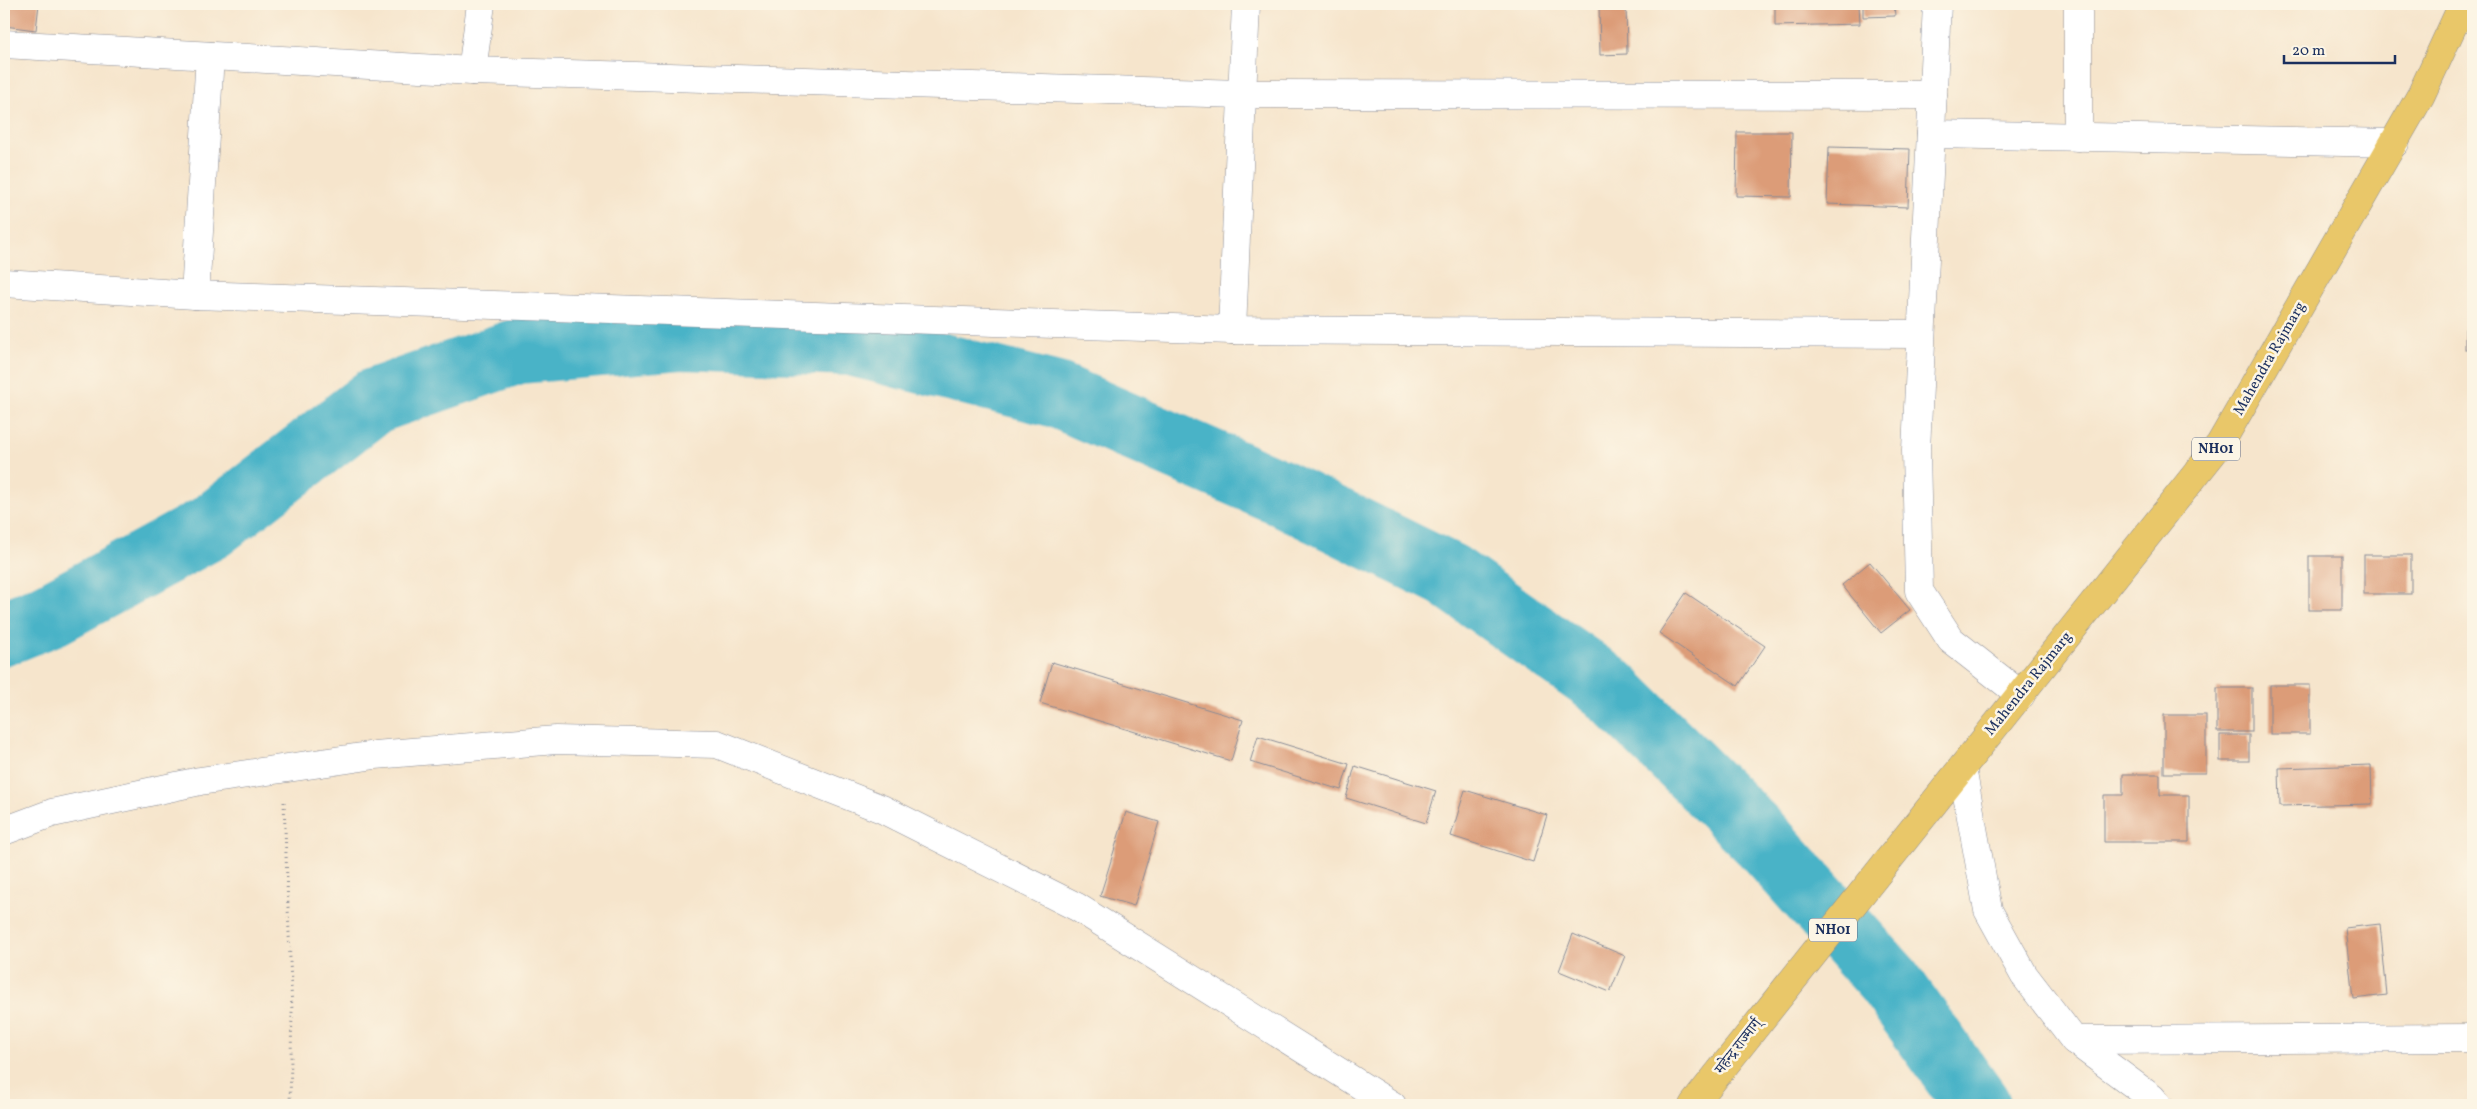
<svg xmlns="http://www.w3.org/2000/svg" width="2477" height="1109" viewBox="0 0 2477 1109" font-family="Vollkorn,'Noto Serif Devanagari',serif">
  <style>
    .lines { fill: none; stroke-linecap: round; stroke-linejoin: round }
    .river { stroke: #49b3c7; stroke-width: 66 }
    .building { fill: #dc9c78 }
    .minor-casing { stroke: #888a95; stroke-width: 29 }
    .highway-casing { stroke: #888a95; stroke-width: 29 }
    .path { stroke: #888a95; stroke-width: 3; stroke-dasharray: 1 4; stroke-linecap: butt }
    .minor { stroke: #fff; stroke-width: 28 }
    .highway { stroke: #e9c769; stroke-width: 28 }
    .labels { text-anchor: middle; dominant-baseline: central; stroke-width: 5; stroke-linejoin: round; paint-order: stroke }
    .shield { fill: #fcf5e5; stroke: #5e6a86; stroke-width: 1 }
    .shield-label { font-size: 14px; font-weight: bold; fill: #1b2f5e }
    .street-label { font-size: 15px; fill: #1b2f5e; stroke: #fcf5e5 }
  </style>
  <rect width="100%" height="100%" fill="#fcf5e5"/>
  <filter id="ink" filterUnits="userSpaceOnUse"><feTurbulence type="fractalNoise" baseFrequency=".02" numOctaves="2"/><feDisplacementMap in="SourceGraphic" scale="10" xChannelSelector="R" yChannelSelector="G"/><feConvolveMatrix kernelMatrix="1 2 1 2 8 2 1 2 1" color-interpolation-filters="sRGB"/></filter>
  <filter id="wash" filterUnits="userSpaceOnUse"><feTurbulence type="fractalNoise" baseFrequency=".0096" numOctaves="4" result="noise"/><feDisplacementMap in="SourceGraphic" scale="20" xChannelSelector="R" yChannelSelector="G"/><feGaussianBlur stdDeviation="1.12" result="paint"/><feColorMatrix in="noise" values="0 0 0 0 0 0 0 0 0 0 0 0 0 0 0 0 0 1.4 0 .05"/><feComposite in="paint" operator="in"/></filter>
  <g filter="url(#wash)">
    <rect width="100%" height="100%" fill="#f6e5cc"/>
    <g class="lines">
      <polyline class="river" points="4,633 51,614 211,527 374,401 518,351 680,337 851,343 1057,395 1277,491 1448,575 1608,688 1762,840 1889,981 1978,1105"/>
    </g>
    <g id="blocks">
      <g class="building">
        <polygon points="4,4 39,4 36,30 4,26"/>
        <polygon points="1599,4 1626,4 1627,54 1600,55"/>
        <polygon points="1775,4 1859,4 1860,24 1775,26"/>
        <polygon points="1863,4 1894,4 1895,16 1863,17"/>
        <polygon points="1737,132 1792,132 1791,197 1736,196"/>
        <polygon points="1829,147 1910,149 1908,207 1827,204"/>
        <rect x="2465" y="329" width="8" height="20"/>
        <rect x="2364" y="555" width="47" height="39"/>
        <rect x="2309" y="556" width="33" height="54"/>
        <polygon points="1870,562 1910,610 1881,633 1842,585"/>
        <polygon points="1686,593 1765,646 1738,686 1659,633"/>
        <polygon points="1052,662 1243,720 1231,761 1040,703"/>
        <rect x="2270" y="685" width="40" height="49"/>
        <rect x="2217" y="688" width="35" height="44"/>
        <rect x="2164" y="715" width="42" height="58"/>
        <rect x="2220" y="735" width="29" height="26"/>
        <polygon points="1258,736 1349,764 1341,790 1250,762"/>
        <polygon points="2371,765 2372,804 2280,806 2279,768"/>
        <polygon points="1355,766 1436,791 1426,823 1346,798"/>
        <polygon points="2123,774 2160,774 2160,795 2189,795 2189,842 2104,842 2104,795 2123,795"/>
        <polygon points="1465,790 1547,815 1533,862 1451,836"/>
        <polygon points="1126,812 1159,822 1134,906 1100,896"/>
        <polygon points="2380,924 2387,995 2353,999 2345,928"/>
        <polygon points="1573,934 1625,956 1610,992 1559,971"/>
      </g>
    </g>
  </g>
  <g filter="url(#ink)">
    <use href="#blocks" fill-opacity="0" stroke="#888a95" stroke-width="1"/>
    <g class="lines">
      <g class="minor-casing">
        <g id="minor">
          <polyline points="1937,4 1916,450 1919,591 1951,640 2021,695"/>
          <polyline points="2078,4 2078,137"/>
          <polyline points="4,44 472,71 1241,94 1933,95"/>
          <polyline points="472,71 481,4"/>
          <polyline points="1931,134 2395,143"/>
          <polyline points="4,283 195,295 1232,330 1921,334"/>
          <polyline points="195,295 210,56"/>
          <polyline points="1232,330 1246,4"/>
          <polyline points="1962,768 1988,910 2024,975 2074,1040 2152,1098 2158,1105"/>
          <polyline points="4,831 52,813 200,781 375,755 556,740 717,744 882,809 1077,907 1392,1105"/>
          <polyline points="2074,1040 2473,1038"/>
        </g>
      </g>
      <g class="highway-casing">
        <polyline id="highway" points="1693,1105 2220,444 2421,95 2463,4"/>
      </g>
      <polyline class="path" points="284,802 292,1011 290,1105"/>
      <use href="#minor" class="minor"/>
      <use href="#highway" class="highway"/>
    </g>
  </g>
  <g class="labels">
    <g class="shield">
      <rect x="2192" y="437.5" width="48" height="23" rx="4"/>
      <rect x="1809" y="918.5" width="48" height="23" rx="4"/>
    </g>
    <g class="shield-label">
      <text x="2216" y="449">NH01</text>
      <text x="1833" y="930">NH01</text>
    </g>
    <g class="street-label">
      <text transform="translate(2270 359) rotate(-60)">Mahendra Rajmarg</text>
      <text transform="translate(2029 684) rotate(-51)">Mahendra Rajmarg</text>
      <text transform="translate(1739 1047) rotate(-52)">महेन्द्र राज्मार्ग्</text>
    </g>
  </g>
  <rect width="2477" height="1109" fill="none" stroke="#fcf5e5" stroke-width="20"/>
  <path d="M2284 55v8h111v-8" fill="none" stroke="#1b2f5e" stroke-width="2.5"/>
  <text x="2292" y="55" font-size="15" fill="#1b2f5e" stroke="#fcf5e5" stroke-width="4" paint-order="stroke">20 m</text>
</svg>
